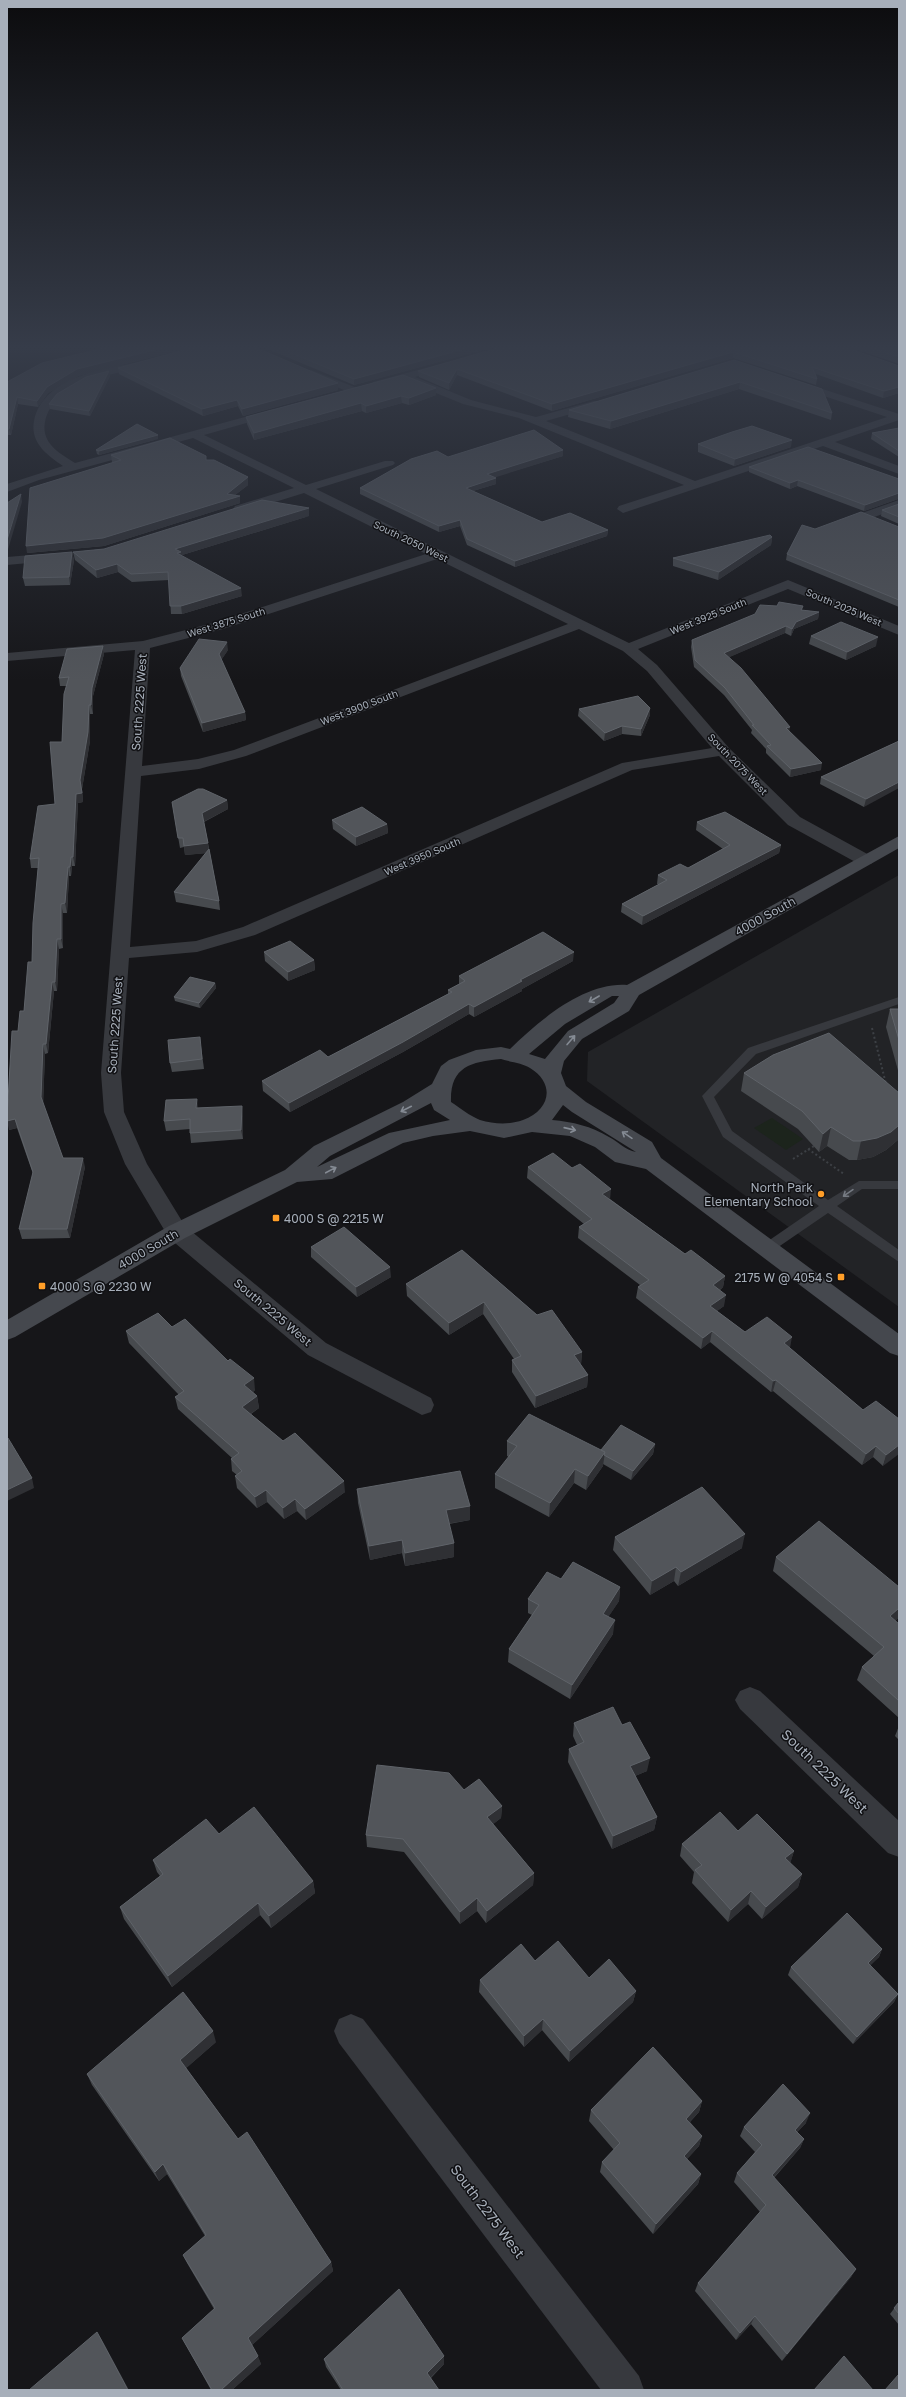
<svg xmlns="http://www.w3.org/2000/svg" width="906" height="2397" viewBox="0 0 906 2397" font-family="'Golos Text',sans-serif">
  <style>
    .built { fill: #222326 }
    .green { fill: #1c241c }
    .lines { fill: none; stroke-linecap: round; stroke-linejoin: round }
    .path-far1 { stroke: #3d4045; stroke-width: 1.5; stroke-dasharray: 1 1.5; stroke-linecap: butt }
    .path { stroke: #3d4045; stroke-width: 2; stroke-dasharray: 2 2.5; stroke-linecap: butt }
    .lane { fill: #37393e; fill-rule: evenodd }
    .street { fill: #37393e; fill-rule: evenodd }
    .secondary { fill: #45484e; fill-rule: evenodd }
    .wall { fill: #474a4e }
    .shaded-wall { fill: #2f3034 }
    .building { fill: #52555a; stroke: #5f6369 }
    .oneway { stroke: #858b94 }
    .oneway2 { stroke: #757a82 }
    .poi-dot { fill: #ff9e28; stroke: #111114; stroke-width: 1.5 }
    .labels { text-anchor: middle; dominant-baseline: central; stroke-width: 3; stroke-linejoin: round; paint-order: stroke }
    .far-street-label { font-size: 10px; fill: #a7afba; stroke: #111114 }
    .street-label { font-size: 12px; fill: #a7afba; stroke: #111114 }
    .poi-label { font-size: 12px; fill: #a7afba; stroke: #111114; text-anchor: end }
    .near-street-label { font-size: 14px; fill: #a7afba; stroke: #111114 }
  </style>
  <rect width="100%" height="100%" fill="#161619"/>
  <polygon class="built" points="899,875 899,1307 587,1081 588,1052"/>
  <polygon class="green" points="772,1118 803,1139 786,1150 754,1128"/>
  <g class="lines">
    <polyline class="path-far1" points="7,346 14,345"/>
    <g class="path">
      <polyline points="872,1028 886,1084"/>
      <polyline points="808,1149 844,1174"/>
      <polyline points="793,1159 814,1146"/>
    </g>
    <polygon class="lane" points="899,997 899,1004 756,1054 714,1097 732,1131 828,1200 859,1181 899,1181 899,1189 862,1189 837,1206 899,1250 899,1262 828,1213 771,1252 761,1252 759,1249 761,1246 819,1206 723,1137 702,1096 748,1048"/>
    <g class="street">
      <path d="M 148,360 L 153,363 L 152,365 C 117,374 54,380 45,422 C 41,443 59,453 75,463 L 274,409 L 279,412 L 278,414 L 204,435 L 306,485 L 385,461 L 393,461 L 395,463 L 393,465 L 316,489 L 629,643 L 788,580 L 899,626 L 899,635 L 788,589 L 638,649 L 657,665 L 729,748 L 800,817 L 871,856 L 874,860 L 871,864 L 859,864 L 788,825 L 719,756 L 632,770 L 255,935 L 197,952 L 129,958 L 121,1073 L 124,1112 L 147,1164 L 185,1226 L 326,1343 L 431,1398 L 434,1405 L 431,1412 L 422,1415 L 308,1355 L 169,1238 L 125,1164 L 104,1112 L 101,1073 L 135,650 L 7,661 L 7,653 L 143,641 L 213,623 L 426,554 L 304,493 L 243,512 L 235,512 L 233,509 L 235,506 L 294,488 L 193,438 L 39,480 L 7,492 L 7,484 L 63,466 C 47,455 30,443 34,421 C 44,374 109,369 148,360 ZM 437,559 L 568,624 L 234,750 L 198,759 L 142,766 L 150,648 L 223,629 ZM 579,629 L 623,651 L 647,671 L 712,748 L 622,763 L 243,927 L 196,941 L 130,947 L 141,776 L 199,769 L 246,756 Z"/>
      <polygon points="448,362 452,363 452,367 415,377 471,400 536,417 594,401 602,401 602,405 546,421 695,481 887,417 791,385 791,381 795,380 899,414 899,420 835,442 899,466 899,474 823,446 623,513 617,509 619,506 684,485 519,418 463,404 404,380 377,387 372,384 373,382"/>
      <polygon points="311,370 357,388 358,390 357,392 349,392 307,375 307,371"/>
      <polygon points="899,500 899,508 866,520 860,516 862,513"/>
      <polygon points="55,553 62,557 60,560 7,565 7,557"/>
      <polygon points="750,1687 760,1691 899,1821 899,1857 888,1853 740,1709 735,1700 740,1691"/>
      <polygon points="351,2014 363,2019 639,2376 644,2390 601,2390 339,2043 334,2031 339,2019"/>
    </g>
    <path class="secondary" d="M 899,836 L 899,848 L 639,995 L 629,1011 L 582,1039 L 564,1061 L 561,1073 L 566,1086 L 586,1102 L 652,1142 L 661,1158 L 899,1334 L 899,1356 L 890,1353 L 646,1169 L 615,1162 L 595,1147 L 570,1136 L 532,1132 L 504,1138 L 470,1131 L 433,1136 L 403,1143 L 332,1179 L 297,1182 L 185,1238 L 15,1337 L 7,1340 L 7,1320 L 169,1226 L 285,1170 L 314,1146 L 403,1102 L 432,1084 L 441,1066 L 449,1060 L 476,1050 L 501,1047 L 510,1049 C 540,1020 584,982 627,985 ZM 612,996 L 619,996 L 614,1003 L 568,1031 L 545,1059 L 529,1054 L 565,1024 ZM 501,1059 C 510,1062 523,1063 530,1068 C 556,1084 550,1110 523,1120 C 509,1125 494,1124 480,1120 C 470,1116 460,1108 451,1102 C 450,1067 470,1062 501,1059 ZM 431,1103 L 434,1110 L 450,1120 L 389,1133 L 317,1167 L 330,1156 ZM 563,1105 L 572,1112 L 636,1152 C 625,1150 619,1142 609,1137 C 591,1126 573,1122 552,1120 Z"/>
  </g>
  <g class="wall">
    <polygon points="116,345 199,345 78,376 48,393 38,407 18,404 11,435 7,435 7,382"/>
    <polygon points="258,345 501,345 354,385"/>
    <polygon points="839,345 899,366 899,393 883,398 816,374 817,379 816,385 733,358 552,411 457,375 449,390 419,377 418,371"/>
    <polygon points="843,345 899,345 899,364"/>
    <polygon points="734,360 832,413 831,420 739,389 610,429 568,417 569,410"/>
    <polygon points="118,368 338,383 338,390 243,416 238,406 203,416 119,374"/>
    <polygon points="403,375 436,395 409,405 402,403 366,413 362,411 254,440 247,424 246,417"/>
    <polygon points="110,376 90,416 50,409 49,404"/>
    <polygon points="899,428 899,457 871,439 872,433"/>
    <polygon points="158,439 99,455 97,454 96,450"/>
    <polygon points="698,444 791,447 734,466 698,452"/>
    <polygon points="111,455 206,460 248,477 248,485 235,495 240,503 104,546 27,553 113,463 112,462"/>
    <polygon points="563,456 494,477 496,484 473,491 542,522 608,530 607,536 515,567 467,545 460,526 439,532 360,494 360,488 448,457"/>
    <polygon points="749,467 899,479 899,499 898,499 864,511 797,486 790,489 749,472"/>
    <polygon points="899,504 899,524 881,516 882,510"/>
    <polygon points="309,516 182,555 182,556 242,596 182,614 171,614 169,580 132,582 118,572 97,578 75,560 73,552 104,549"/>
    <polygon points="899,527 899,607 786,560 787,554 815,529"/>
    <polygon points="772,537 771,545 718,580 673,566 673,558"/>
    <polygon points="72,552 74,560 70,585 25,586 23,578"/>
    <polygon points="777,606 803,606 802,610 819,612 818,619 794,629 791,636 785,633 729,657 821,770 790,777 766,753 766,749 751,733 752,730 724,695 694,667 691,647 692,640"/>
    <polygon points="811,636 876,646 846,660 809,644"/>
    <polygon points="103,646 104,654 93,696 93,714 90,714 90,741 82,789 83,802 78,803 75,866 72,866 71,876 69,876 67,913 63,913 63,948 59,949 57,991 54,991 48,1053 45,1054 43,1104 63,1158 85,1167 70,1238 22,1239 19,1229 33,1174 17,1128 9,1130 18,1031 24,1011 32,962 38,868 31,868 30,859 55,804 62,742 67,686 60,686 59,678"/>
    <polygon points="228,650 221,660 245,712 246,720 203,732 181,676 180,668"/>
    <polygon points="579,709 650,715 641,736 622,734 604,741 578,716"/>
    <polygon points="899,741 864,807 820,784 821,777"/>
    <polygon points="227,800 228,809 204,822 219,901 220,910 176,902 174,892 206,853 185,855 184,847 180,848 172,802"/>
    <polygon points="332,820 387,824 388,833 356,846 333,829"/>
    <polygon points="697,822 781,845 779,853 642,925 621,912 622,904 659,884 657,884 658,875 688,868 723,849 696,830"/>
    <polygon points="264,952 314,960 315,970 288,981 265,961"/>
    <polygon points="573,961 522,989 522,991 474,1017 469,1014 403,1052 290,1112 263,1091 262,1081 328,1057 448,994 448,990 459,984 459,976"/>
    <polygon points="215,983 216,988 200,1008 175,1001 174,997"/>
    <polygon points="890,1009 899,1009 899,1074 886,1027"/>
    <polygon points="201,1046 204,1069 172,1072 170,1063"/>
    <polygon points="744,1073 899,1093 899,1139 886,1150 873,1157 857,1160 849,1160 827,1146 819,1152 798,1129 741,1091"/>
    <polygon points="198,1108 243,1116 243,1139 191,1143 190,1133 190,1129 166,1131 164,1121"/>
    <polygon points="528,1167 610,1199 685,1254 725,1276 723,1287 720,1290 724,1306 717,1311 745,1332 790,1348 863,1410 899,1419 883,1466 873,1457 862,1465 773,1391 771,1392 710,1342 701,1349 636,1298 638,1287 640,1285 578,1238 579,1227 584,1224 527,1178"/>
    <polygon points="311,1247 391,1277 357,1297 311,1257"/>
    <polygon points="462,1250 537,1315 582,1352 581,1364 580,1364 588,1375 587,1387 535,1408 512,1372 512,1360 514,1359 483,1314 449,1335 407,1296 406,1284"/>
    <polygon points="172,1327 255,1390 253,1392 257,1396 259,1408 251,1414 283,1441 345,1492 306,1520 297,1511 284,1519 267,1502 257,1508 237,1488 235,1476 237,1475 232,1471 231,1459 232,1458 178,1409 175,1397 179,1395 129,1343 126,1331"/>
    <polygon points="507,1441 601,1450 655,1444 653,1454 631,1480 603,1464 603,1466 586,1490 574,1483 549,1517 495,1488 495,1474 509,1457 507,1456"/>
    <polygon points="357,1489 470,1506 470,1520 449,1524 454,1557 405,1566 402,1553 370,1560 358,1503"/>
    <polygon points="615,1537 742,1548 678,1586 674,1581 650,1595 613,1550"/>
    <polygon points="776,1557 899,1587 899,1617 895,1621 899,1624 899,1718 857,1680 862,1667 874,1656 773,1571"/>
    <polygon points="561,1579 620,1587 619,1601 608,1617 613,1634 570,1699 508,1662 509,1649 532,1615 528,1613 528,1599"/>
    <polygon points="574,1723 622,1725 647,1771 635,1776 657,1817 654,1830 612,1849 568,1762 569,1749 577,1745 573,1736"/>
    <polygon points="899,1726 899,1740 895,1736"/>
    <polygon points="464,1790 502,1806 501,1818 493,1824 534,1873 533,1885 486,1923 477,1911 460,1924 404,1852 367,1847 366,1835"/>
    <polygon points="738,1831 794,1851 790,1863 802,1874 798,1887 762,1919 748,1904 728,1922 692,1883 694,1872 680,1856 682,1844"/>
    <polygon points="219,1834 313,1881 315,1893 271,1928 260,1915 172,1987 124,1919 120,1907 160,1876 157,1872 153,1860"/>
    <polygon points="882,1949 879,1957 870,1965 898,1994 894,2002 853,2044 788,1975 791,1967"/>
    <polygon points="535,1961 589,1978 636,1991 633,2002 569,2062 542,2030 524,2047 479,1992 480,1980"/>
    <polygon points="216,2042 186,2068 238,2139 331,2262 333,2271 252,2345 261,2364 232,2390 211,2390 182,2338 214,2309 187,2263 183,2255 205,2236 167,2174 159,2181 92,2085 87,2074"/>
    <polygon points="702,2101 699,2112 690,2122 702,2136 699,2146 687,2159 701,2174 698,2184 653,2234 600,2172 602,2162 614,2150 589,2121 591,2110"/>
    <polygon points="806,2123 797,2132 804,2139 800,2148 774,2178 856,2269 851,2277 782,2361 751,2324 736,2340 695,2291 698,2283 760,2212 734,2182 737,2173 755,2152 740,2136 744,2127"/>
    <polygon points="899,2302 899,2325 890,2314"/>
    <polygon points="444,2356 444,2364 431,2378 439,2390 341,2390 326,2367 324,2359"/>
  </g>
  <g class="shaded-wall">
    <polygon points="175,345 199,345 78,376 48,393 38,407 37,401 47,387 77,369"/>
    <polygon points="479,345 501,345 354,385 354,379"/>
    <polygon points="733,352 733,358 552,411 552,404"/>
    <polygon points="457,369 457,375 449,390 449,383"/>
    <polygon points="109,371 110,376 90,416 89,411"/>
    <polygon points="740,382 739,389 610,429 611,421"/>
    <polygon points="338,383 338,390 243,416 242,409"/>
    <polygon points="899,387 899,393 883,398 884,391"/>
    <polygon points="436,388 436,395 409,405 409,398"/>
    <polygon points="401,396 402,403 366,413 366,406"/>
    <polygon points="17,397 18,404 11,435 9,429"/>
    <polygon points="237,400 238,406 203,416 202,409"/>
    <polygon points="361,403 362,411 254,440 254,433"/>
    <polygon points="158,435 158,439 99,455 99,451"/>
    <polygon points="792,440 791,447 734,466 735,459"/>
    <polygon points="563,450 563,456 487,480 487,474"/>
    <polygon points="248,477 248,485 230,499 240,496 240,503 104,546 27,553 26,546 227,494"/>
    <polygon points="496,478 496,484 466,493 466,488"/>
    <polygon points="798,480 797,486 790,489 790,483"/>
    <polygon points="899,493 898,499 864,511 865,505"/>
    <polygon points="21,494 22,502 7,553 7,540"/>
    <polygon points="309,508 309,516 182,555 182,560 178,561 175,549"/>
    <polygon points="460,520 460,526 439,532 439,526"/>
    <polygon points="608,530 607,536 515,567 515,561"/>
    <polygon points="772,537 771,545 718,580 719,572"/>
    <polygon points="72,552 74,560 70,585 69,577"/>
    <polygon points="117,564 118,572 97,578 96,570"/>
    <polygon points="241,588 242,596 182,614 181,606"/>
    <polygon points="819,612 818,619 794,629 791,636 792,629 796,622"/>
    <polygon points="786,626 785,633 723,660 724,653"/>
    <polygon points="878,637 876,646 846,660 847,652"/>
    <polygon points="227,642 228,650 220,662 219,654"/>
    <polygon points="103,646 104,654 93,696 93,714 91,705 92,688"/>
    <polygon points="89,705 90,714 90,741 82,789 83,802 78,803 75,866 73,857 76,794 80,780"/>
    <polygon points="650,708 650,715 641,736 641,729"/>
    <polygon points="245,712 246,720 203,732 202,723"/>
    <polygon points="622,726 622,734 604,741 605,733"/>
    <polygon points="790,727 789,735 786,728"/>
    <polygon points="822,763 821,770 790,777 791,769"/>
    <polygon points="899,782 899,788 864,807 866,799"/>
    <polygon points="227,800 228,809 203,822 202,813"/>
    <polygon points="387,824 388,833 356,846 356,837"/>
    <polygon points="208,843 209,853 185,855 184,846"/>
    <polygon points="781,845 779,853 642,925 643,916"/>
    <polygon points="71,857 72,866 71,876 70,867"/>
    <polygon points="68,867 69,876 67,913 65,903"/>
    <polygon points="61,904 63,913 63,948 61,939"/>
    <polygon points="57,939 59,949 57,991 55,982"/>
    <polygon points="574,952 573,961 522,989 522,991 474,1017 474,1007 520,980"/>
    <polygon points="314,960 315,970 288,981 288,972"/>
    <polygon points="52,982 54,991 48,1053 46,1044"/>
    <polygon points="215,983 216,988 200,1008 199,1003"/>
    <polygon points="469,1004 469,1014 403,1052 290,1112 289,1103"/>
    <polygon points="43,1044 45,1054 43,1107 41,1097"/>
    <polygon points="197,1099 198,1108 196,1108"/>
    <polygon points="242,1106 243,1116 243,1139 241,1130"/>
    <polygon points="15,1119 17,1128 9,1130 7,1121"/>
    <polygon points="899,1125 899,1139 886,1150 873,1157 857,1160 861,1141"/>
    <polygon points="831,1127 827,1146 819,1152 823,1134"/>
    <polygon points="83,1158 85,1167 70,1238 67,1229"/>
    <polygon points="611,1189 610,1200 602,1194"/>
    <polygon points="390,1267 391,1277 357,1297 356,1287"/>
    <polygon points="725,1276 723,1287 711,1296 713,1285"/>
    <polygon points="726,1295 724,1306 709,1317 710,1306"/>
    <polygon points="484,1302 483,1314 449,1335 449,1323"/>
    <polygon points="712,1331 710,1342 701,1349 703,1338"/>
    <polygon points="792,1337 790,1348 781,1354 784,1343"/>
    <polygon points="582,1352 581,1364 573,1367 574,1355"/>
    <polygon points="588,1375 587,1387 535,1408 536,1396"/>
    <polygon points="254,1378 255,1390 246,1397 244,1385"/>
    <polygon points="776,1380 773,1391 771,1392 773,1381"/>
    <polygon points="257,1396 259,1408 244,1418 242,1407"/>
    <polygon points="655,1444 653,1454 631,1480 633,1471"/>
    <polygon points="899,1445 899,1454 883,1466 886,1455"/>
    <polygon points="876,1446 873,1457 862,1465 866,1454"/>
    <polygon points="605,1452 603,1466 586,1490 588,1476"/>
    <polygon points="575,1469 574,1483 549,1517 550,1503"/>
    <polygon points="32,1478 34,1488 7,1501 7,1490"/>
    <polygon points="344,1481 345,1492 306,1520 305,1509"/>
    <polygon points="266,1490 267,1502 257,1508 255,1497"/>
    <polygon points="295,1499 297,1511 284,1519 283,1508"/>
    <polygon points="470,1506 470,1520 446,1524 446,1510"/>
    <polygon points="745,1534 742,1548 678,1586 681,1572"/>
    <polygon points="402,1540 402,1553 370,1560 369,1546"/>
    <polygon points="454,1543 454,1557 405,1566 405,1553"/>
    <polygon points="676,1567 674,1581 650,1595 652,1581"/>
    <polygon points="620,1587 619,1601 601,1628 603,1614"/>
    <polygon points="899,1608 899,1617 885,1630 890,1616"/>
    <polygon points="615,1620 613,1634 570,1699 572,1685"/>
    <polygon points="650,1758 647,1771 628,1779 630,1766"/>
    <polygon points="502,1806 501,1818 487,1829 487,1817"/>
    <polygon points="657,1817 654,1830 612,1849 613,1836"/>
    <polygon points="794,1851 790,1864 785,1858"/>
    <polygon points="534,1873 533,1885 486,1923 487,1911"/>
    <polygon points="802,1874 798,1887 762,1919 766,1907"/>
    <polygon points="313,1881 315,1893 271,1928 269,1916"/>
    <polygon points="751,1891 748,1904 728,1922 731,1910"/>
    <polygon points="477,1898 477,1911 460,1924 460,1912"/>
    <polygon points="258,1903 260,1915 172,1987 168,1976"/>
    <polygon points="882,1949 879,1957 865,1971 868,1963"/>
    <polygon points="636,1991 633,2002 569,2062 570,2051"/>
    <polygon points="898,1994 894,2002 853,2044 857,2037"/>
    <polygon points="543,2019 542,2030 524,2047 524,2036"/>
    <polygon points="213,2031 216,2042 183,2071 180,2060"/>
    <polygon points="702,2101 699,2112 683,2129 686,2119"/>
    <polygon points="810,2113 806,2123 791,2139 795,2130"/>
    <polygon points="702,2136 699,2146 681,2166 684,2156"/>
    <polygon points="804,2139 800,2148 768,2184 772,2175"/>
    <polygon points="163,2164 167,2174 159,2181 155,2172"/>
    <polygon points="701,2174 698,2184 653,2234 656,2224"/>
    <polygon points="331,2262 333,2271 251,2346 248,2338"/>
    <polygon points="856,2269 851,2277 782,2361 787,2354"/>
    <polygon points="755,2316 751,2324 736,2340 740,2333"/>
    <polygon points="97,2332 102,2340 129,2390 128,2390"/>
    <polygon points="258,2356 261,2364 232,2390 221,2390"/>
    <polygon points="444,2356 444,2364 428,2380 427,2373"/>
  </g>
  <g class="building">
    <polygon points="116,345 175,345 77,369 47,387 37,401 17,397 9,429 7,429 7,382 42,363"/>
    <polygon points="202,345 250,345 338,383 242,409 237,400 202,409 118,368"/>
    <polygon points="272,345 479,345 354,379"/>
    <polygon points="508,345 839,345 899,366 899,387 884,391 812,367 817,379 733,352 552,404 457,369 449,383 418,371"/>
    <polygon points="862,345 899,345 899,357"/>
    <polygon points="734,360 822,389 832,413 740,382 611,421 569,410"/>
    <polygon points="109,371 89,411 49,404 57,394 86,377"/>
    <polygon points="403,375 436,388 409,398 401,396 366,406 361,403 254,433 246,417"/>
    <polygon points="137,424 158,435 99,451 96,450"/>
    <polygon points="752,426 792,440 735,459 698,444 732,432"/>
    <polygon points="899,428 899,451 872,433"/>
    <polygon points="534,430 563,450 487,474 496,478 466,488 542,522 570,513 608,530 515,561 467,539 460,520 439,526 360,488 411,459 437,451 448,457"/>
    <polygon points="170,438 206,456 206,460 214,460 248,477 227,494 240,496 103,538 26,546 30,488 121,460 111,455"/>
    <polygon points="808,447 899,479 899,493 865,505 798,480 790,483 749,467"/>
    <polygon points="21,494 7,540 7,503"/>
    <polygon points="262,500 309,508 175,549 181,552 177,553 241,588 181,606 170,606 168,572 131,574 117,564 96,570 73,552 104,549"/>
    <polygon points="899,504 899,517 882,510"/>
    <polygon points="861,512 899,527 899,600 787,554 802,525 815,529"/>
    <polygon points="770,535 772,537 719,572 673,558"/>
    <polygon points="72,552 69,577 23,578 25,556"/>
    <polygon points="779,602 803,606 801,610 819,612 796,622 792,629 786,626 724,653 741,668 790,727 786,728 822,763 791,769 767,746 771,745 752,725 754,725 725,688 695,660 692,640 755,614 760,605 777,606"/>
    <polygon points="841,622 878,637 847,652 811,636"/>
    <polygon points="199,639 227,642 219,654 245,712 202,723 180,668"/>
    <polygon points="103,646 92,688 91,705 89,705 88,732 80,780 82,793 76,794 73,857 71,857 70,867 68,867 65,903 61,904 61,939 57,939 55,982 52,982 46,1044 43,1044 41,1097 63,1158 83,1158 67,1229 19,1229 33,1172 15,1119 7,1121 7,1117 12,1031 18,1031 20,1011 24,1011 28,962 32,962 33,923 39,858 30,859 38,806 55,804 50,742 62,742 64,694 69,677 59,678 67,649"/>
    <polygon points="638,696 650,708 641,729 622,726 605,733 579,709"/>
    <polygon points="899,741 899,782 866,799 821,777"/>
    <polygon points="198,789 203,789 227,800 202,813 208,843 184,846 183,838 178,838 172,802"/>
    <polygon points="362,807 387,824 356,837 332,820"/>
    <polygon points="725,812 781,845 643,916 622,904 667,880 658,875 680,864 688,868 730,845 697,822"/>
    <polygon points="209,849 219,901 174,892"/>
    <polygon points="543,932 574,952 520,980 522,981 474,1007 469,1004 403,1042 289,1103 262,1081 320,1050 328,1057 452,992 448,990 465,981 459,976"/>
    <polygon points="290,941 314,960 288,972 264,952"/>
    <polygon points="190,977 215,983 199,1003 174,997"/>
    <polygon points="890,1009 899,1009 899,1040"/>
    <polygon points="829,1033 899,1093 899,1125 891,1132 877,1138 861,1141 853,1141 831,1127 823,1134 802,1111 744,1073 773,1055"/>
    <polygon points="200,1037 202,1059 170,1063 168,1040"/>
    <polygon points="197,1099 196,1108 242,1106 241,1130 190,1133 190,1119 164,1121 166,1100"/>
    <polygon points="553,1153 572,1168 580,1164 611,1189 602,1194 685,1254 691,1250 725,1276 713,1285 726,1295 710,1306 745,1332 767,1317 792,1337 784,1343 863,1410 876,1401 899,1419 899,1445 886,1455 876,1446 866,1454 776,1380 773,1381 712,1331 703,1338 638,1287 649,1280 579,1227 592,1219 528,1167"/>
    <polygon points="344,1227 390,1267 356,1287 311,1247"/>
    <polygon points="462,1250 537,1315 552,1310 582,1352 574,1355 588,1375 536,1396 512,1360 521,1356 484,1302 449,1323 406,1284"/>
    <polygon points="158,1313 172,1327 185,1319 228,1361 230,1359 254,1378 244,1385 257,1396 242,1407 283,1441 295,1433 344,1481 305,1509 295,1499 283,1508 266,1490 255,1497 235,1476 242,1471 231,1459 239,1453 175,1397 184,1391 126,1331"/>
    <polygon points="529,1414 605,1452 588,1476 575,1469 550,1503 495,1474 517,1446 507,1441"/>
    <polygon points="621,1425 655,1444 633,1471 604,1455 605,1452 601,1450"/>
    <polygon points="8,1438 32,1478 7,1490 7,1439"/>
    <polygon points="460,1471 470,1506 446,1510 454,1543 405,1553 402,1540 369,1546 357,1489"/>
    <polygon points="702,1487 745,1534 681,1572 676,1567 652,1581 615,1537"/>
    <polygon points="819,1521 899,1587 899,1608 890,1616 899,1624 899,1701 862,1667 884,1647 776,1557"/>
    <polygon points="573,1562 620,1587 603,1614 615,1620 572,1685 509,1649 539,1605 528,1599 547,1572 561,1579"/>
    <polygon points="613,1707 622,1725 630,1722 650,1758 630,1766 657,1817 613,1836 569,1749 584,1742 574,1723"/>
    <polygon points="377,1765 449,1773 464,1790 479,1779 502,1806 487,1817 534,1873 487,1911 477,1898 460,1912 403,1839 366,1835"/>
    <polygon points="254,1807 313,1881 269,1916 258,1903 168,1976 120,1907 163,1874 153,1860 206,1819 219,1834"/>
    <polygon points="720,1812 738,1831 757,1814 794,1851 785,1858 802,1874 766,1907 751,1891 731,1910 695,1870 702,1865 682,1844"/>
    <polygon points="847,1913 882,1949 868,1963 898,1994 857,2037 791,1967"/>
    <polygon points="558,1941 589,1978 609,1959 636,1991 570,2051 543,2019 524,2036 480,1980 521,1944 535,1961"/>
    <polygon points="183,1992 213,2031 180,2060 238,2139 247,2132 331,2262 248,2338 258,2356 221,2390 212,2390 182,2338 215,2308 183,2255 206,2235 163,2164 155,2172 87,2074"/>
    <polygon points="653,2047 702,2101 686,2119 702,2136 684,2156 701,2174 656,2224 602,2162 620,2143 591,2110"/>
    <polygon points="783,2084 810,2113 795,2130 804,2139 772,2175 856,2269 787,2354 755,2316 740,2333 698,2283 766,2205 737,2173 762,2145 744,2127"/>
    <polygon points="399,2289 444,2356 427,2373 439,2390 343,2390 324,2359"/>
    <polygon points="899,2302 899,2314 894,2308"/>
    <polygon points="97,2332 128,2390 29,2390"/>
    <polygon points="844,2356 873,2390 814,2390"/>
    <polygon points="899,2374 899,2390 885,2390"/>
  </g>
  <defs><path id="oneway-shaft" d="M-6 0H5M1.5-3L5.5 0L1.5 3" fill="none" stroke-width="1.6" stroke-linecap="round" stroke-linejoin="round"/></defs>
  <g class="oneway">
    <use href="#oneway-shaft" transform="translate(594 999) rotate(150)"/>
    <use href="#oneway-shaft" transform="translate(571 1040) rotate(-49)"/>
    <use href="#oneway-shaft" transform="translate(406 1109) rotate(153)"/>
    <use href="#oneway-shaft" transform="translate(570 1129) rotate(13)"/>
    <use href="#oneway-shaft" transform="translate(627 1135) rotate(-146)"/>
    <use href="#oneway-shaft" transform="translate(331 1170) rotate(-28)"/>
  </g>
  <use class="oneway2" href="#oneway-shaft" transform="translate(848 1193) rotate(145)"/>
  <linearGradient id="sky" x2="0" y2="1"><stop stop-color="#0c0c0e"/><stop offset="0.51" stop-color="#363c49"/><stop offset="1" stop-color="#363c49" stop-opacity="0"/></linearGradient>
  <rect width="906" height="681" fill="url(#sky)"/>
  <g class="poi-dot">
    <circle cx="821" cy="1194" r="4"/>
    <rect x="272" y="1214" width="8" height="8" rx="2"/>
    <rect x="837" y="1273" width="8" height="8" rx="2"/>
    <rect x="38" y="1282" width="8" height="8" rx="2"/>
  </g>
  <g class="labels">
    <g class="far-street-label">
      <text transform="translate(411 541) rotate(26)">South 2050 West</text>
      <text transform="translate(844 607) rotate(23)">South 2025 West</text>
      <text transform="translate(708 616) rotate(-22)">West 3925 South</text>
      <text transform="translate(226 622) rotate(-17)">West 3875 South</text>
      <text transform="translate(359 707) rotate(-21)">West 3900 South</text>
      <text transform="translate(738 764) rotate(46)">South 2075 West</text>
      <text transform="translate(422 856) rotate(-23)">West 3950 South</text>
    </g>
    <g class="street-label">
      <text transform="translate(139 702) rotate(-86)">South 2225 West</text>
      <text transform="translate(765 916) rotate(-29)">4000 South</text>
      <text transform="translate(115 1025) rotate(-86)">South 2225 West</text>
      <text transform="translate(148 1249) rotate(-30)">4000 South</text>
      <text transform="translate(273 1312) rotate(40)">South 2225 West</text>
    </g>
    <g class="poi-label">
      <text x="813" y="1187">North Park<tspan x="813" dy="14">Elementary School</tspan></text>
      <text x="284" y="1218" text-anchor="start">4000 S @ 2215 W</text>
      <text x="833" y="1277">2175 W @ 4054 S</text>
      <text x="50" y="1286" text-anchor="start">4000 S @ 2230 W</text>
    </g>
    <g class="near-street-label">
      <text transform="translate(825 1771) rotate(44)">South 2225 West</text>
      <text transform="translate(488 2211) rotate(53)">South 2275 West</text>
    </g>
  </g>
  <rect width="906" height="2397" fill="none" stroke="#a7afba" stroke-width="16"/>
</svg>
